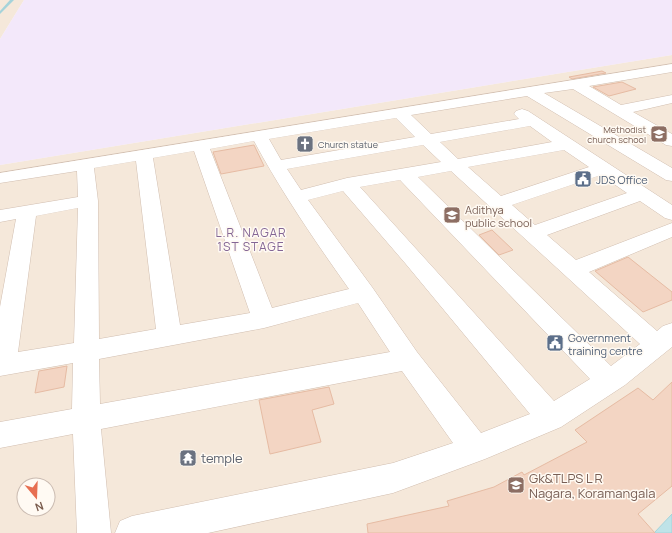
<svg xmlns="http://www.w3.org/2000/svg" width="672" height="533" viewBox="0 0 672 533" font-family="Manrope,sans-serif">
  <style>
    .residential { fill: #f5e8da; fill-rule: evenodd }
    .education { fill: #f3e8fa }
    .water { fill: #bfe3e8; stroke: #a5d3da }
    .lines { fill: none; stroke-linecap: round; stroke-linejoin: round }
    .stream { fill: #a5d3da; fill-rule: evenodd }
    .building { fill: #f3d5c3; stroke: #e6bba3 }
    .minor-casing { stroke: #d1beb0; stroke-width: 1 }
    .minor { fill: #fff; fill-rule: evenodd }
    .labels { text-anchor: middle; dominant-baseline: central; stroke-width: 3; stroke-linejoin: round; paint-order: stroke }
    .far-education-label { font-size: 9px; fill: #785e54; stroke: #fffaf3; text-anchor: end }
    .far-worship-label { font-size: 9px; fill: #5b616d; stroke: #fffaf3; text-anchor: start }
    .service-label { font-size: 11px; fill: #4e5e75; stroke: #fffaf3; text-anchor: start }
    .education-label { font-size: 11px; fill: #785e54; stroke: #fffaf3; text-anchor: start }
    .neighbourhood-label { font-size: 12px; letter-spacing: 1px; fill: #846695; stroke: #fffaf3 }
    .near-worship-label { font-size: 13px; fill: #5b616d; stroke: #fffaf3; text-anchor: start }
    .near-education-label { font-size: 13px; fill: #785e54; stroke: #fffaf3; text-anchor: start }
  </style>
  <rect width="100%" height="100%" fill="#fdf6ec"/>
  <g class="residential">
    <polygon points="0,0 24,0 0,39"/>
    <path d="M 672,55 L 672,514 L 654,533 L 0,533 L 0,165 ZM 24,485 L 48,485 L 48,509 L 24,509 Z"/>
  </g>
  <polygon class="education" points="24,0 672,0 672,55 0,165 0,39"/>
  <polygon class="water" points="672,514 672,533 654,533"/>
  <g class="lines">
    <polygon class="stream" points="10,0 14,0 0,14 0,11"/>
  </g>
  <g class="building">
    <polygon points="602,71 606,73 572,79 569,77"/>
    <polygon points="622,82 636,89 609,96 593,87"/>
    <polygon points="254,145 264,166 221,174 213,152"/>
    <polygon points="492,230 513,250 499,255 479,235"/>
    <polygon points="628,257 672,292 672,300 643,312 595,271"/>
    <polygon points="67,366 64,387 35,393 39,371"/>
    <polygon points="672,382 672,486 638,514 655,533 368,533 367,524 449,506 447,501 494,487 522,472 524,475 587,442 575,430 638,388 653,400"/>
    <polygon points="329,387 334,404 312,410 321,442 270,454 259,400"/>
  </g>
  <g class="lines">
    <g class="minor-casing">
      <path id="minor" d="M 672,64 L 672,72 L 589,86 L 621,105 L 672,95 L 672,103 L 633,112 L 672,134 L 672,146 L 666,145 L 573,89 L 544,93 L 672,168 L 672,181 L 666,180 L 527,96 L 411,115 L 431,134 L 519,119 L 514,114 L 516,111 L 522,109 L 528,111 L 672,205 L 672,220 L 665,218 L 640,201 L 547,235 L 576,260 L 672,223 L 672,237 L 589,272 L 657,331 L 663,326 L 672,323 L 672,347 L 625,385 L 561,427 L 485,459 L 393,493 L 208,533 L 115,533 L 120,521 L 132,516 L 393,463 L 453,443 L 402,371 L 101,429 L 111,533 L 77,533 L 73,434 L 0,448 L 0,422 L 72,409 L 73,363 L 0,376 L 0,307 L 16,219 L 0,222 L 0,210 L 78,197 L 77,171 L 0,183 L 0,173 ZM 396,118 L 415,137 L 281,160 L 269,139 ZM 530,126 L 552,142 L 458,159 L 440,142 ZM 254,141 C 282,193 315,241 349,289 L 272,308 L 210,149 ZM 423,145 L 441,162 L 347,178 L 301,190 L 287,169 ZM 564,150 L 589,167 L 501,196 L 468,167 ZM 194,151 L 250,313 L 180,325 L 153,158 ZM 136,161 L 156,329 L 99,339 L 98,201 L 94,168 ZM 451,171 L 640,344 L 611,366 L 418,177 ZM 601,175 L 627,193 L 535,225 L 512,205 ZM 400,180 L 590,379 L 554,401 L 360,187 ZM 343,191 L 405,263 L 530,414 L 481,433 L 417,352 L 372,287 L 308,200 ZM 78,208 L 74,343 L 18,352 L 36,216 ZM 358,303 L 390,352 L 100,404 L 99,359 L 264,328 Z"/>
    </g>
    <use href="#minor" class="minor"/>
  </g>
  <defs>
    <g id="school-square" transform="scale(0.9)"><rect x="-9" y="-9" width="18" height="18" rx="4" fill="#8d6e63" stroke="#fffaf3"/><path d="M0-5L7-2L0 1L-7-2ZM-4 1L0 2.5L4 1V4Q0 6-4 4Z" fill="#fff"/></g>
    <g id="church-square" transform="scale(0.9)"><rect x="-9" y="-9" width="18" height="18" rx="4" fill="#6b7280" stroke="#fffaf3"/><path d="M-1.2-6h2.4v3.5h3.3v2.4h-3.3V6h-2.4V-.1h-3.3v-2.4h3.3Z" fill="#fff"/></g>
    <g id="civic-square" transform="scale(0.9)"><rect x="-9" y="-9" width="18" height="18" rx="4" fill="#5c6f8a" stroke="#fffaf3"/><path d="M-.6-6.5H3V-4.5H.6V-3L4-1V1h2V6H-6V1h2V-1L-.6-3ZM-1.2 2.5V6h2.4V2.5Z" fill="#fff"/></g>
    <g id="temple-square" transform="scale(0.9)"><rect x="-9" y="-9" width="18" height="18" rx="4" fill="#6b7280" stroke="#fffaf3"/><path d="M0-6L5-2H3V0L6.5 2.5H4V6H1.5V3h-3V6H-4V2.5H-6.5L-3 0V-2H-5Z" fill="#fff"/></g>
  </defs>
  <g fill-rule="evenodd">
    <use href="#school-square" x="659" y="134"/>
    <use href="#church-square" x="305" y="144"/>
    <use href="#civic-square" x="583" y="179"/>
    <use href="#school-square" x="452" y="215"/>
    <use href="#civic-square" x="555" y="343"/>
    <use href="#temple-square" x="188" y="458"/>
    <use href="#school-square" x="516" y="485"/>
  </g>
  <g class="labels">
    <g class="far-education-label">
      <text x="646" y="129">Methodist<tspan x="646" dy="10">church school</tspan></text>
    </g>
    <g class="far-worship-label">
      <text x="318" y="144">Church statue</text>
    </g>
    <g class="service-label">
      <text x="596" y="179">JDS Office</text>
      <text x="568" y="337">Government<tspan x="568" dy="13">training centre</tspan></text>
    </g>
    <g class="education-label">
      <text x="465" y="209">Adithya<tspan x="465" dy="13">public school</tspan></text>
    </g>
    <g class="neighbourhood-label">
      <text x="251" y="232">L.R. NAGAR<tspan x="251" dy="14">1ST STAGE</tspan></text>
    </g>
    <g class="near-worship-label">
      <text x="201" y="458">temple</text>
    </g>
    <g class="near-education-label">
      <text x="529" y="478">Gk&amp;TLPS L R<tspan x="529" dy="15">Nagara, Koramangala</tspan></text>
    </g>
  </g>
  <g transform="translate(36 497) rotate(161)"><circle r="19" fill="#fffaf3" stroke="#cabbb1"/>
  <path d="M0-3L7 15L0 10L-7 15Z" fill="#e76f51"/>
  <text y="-6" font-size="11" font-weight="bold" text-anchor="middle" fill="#7a5c4d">N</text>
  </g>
</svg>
